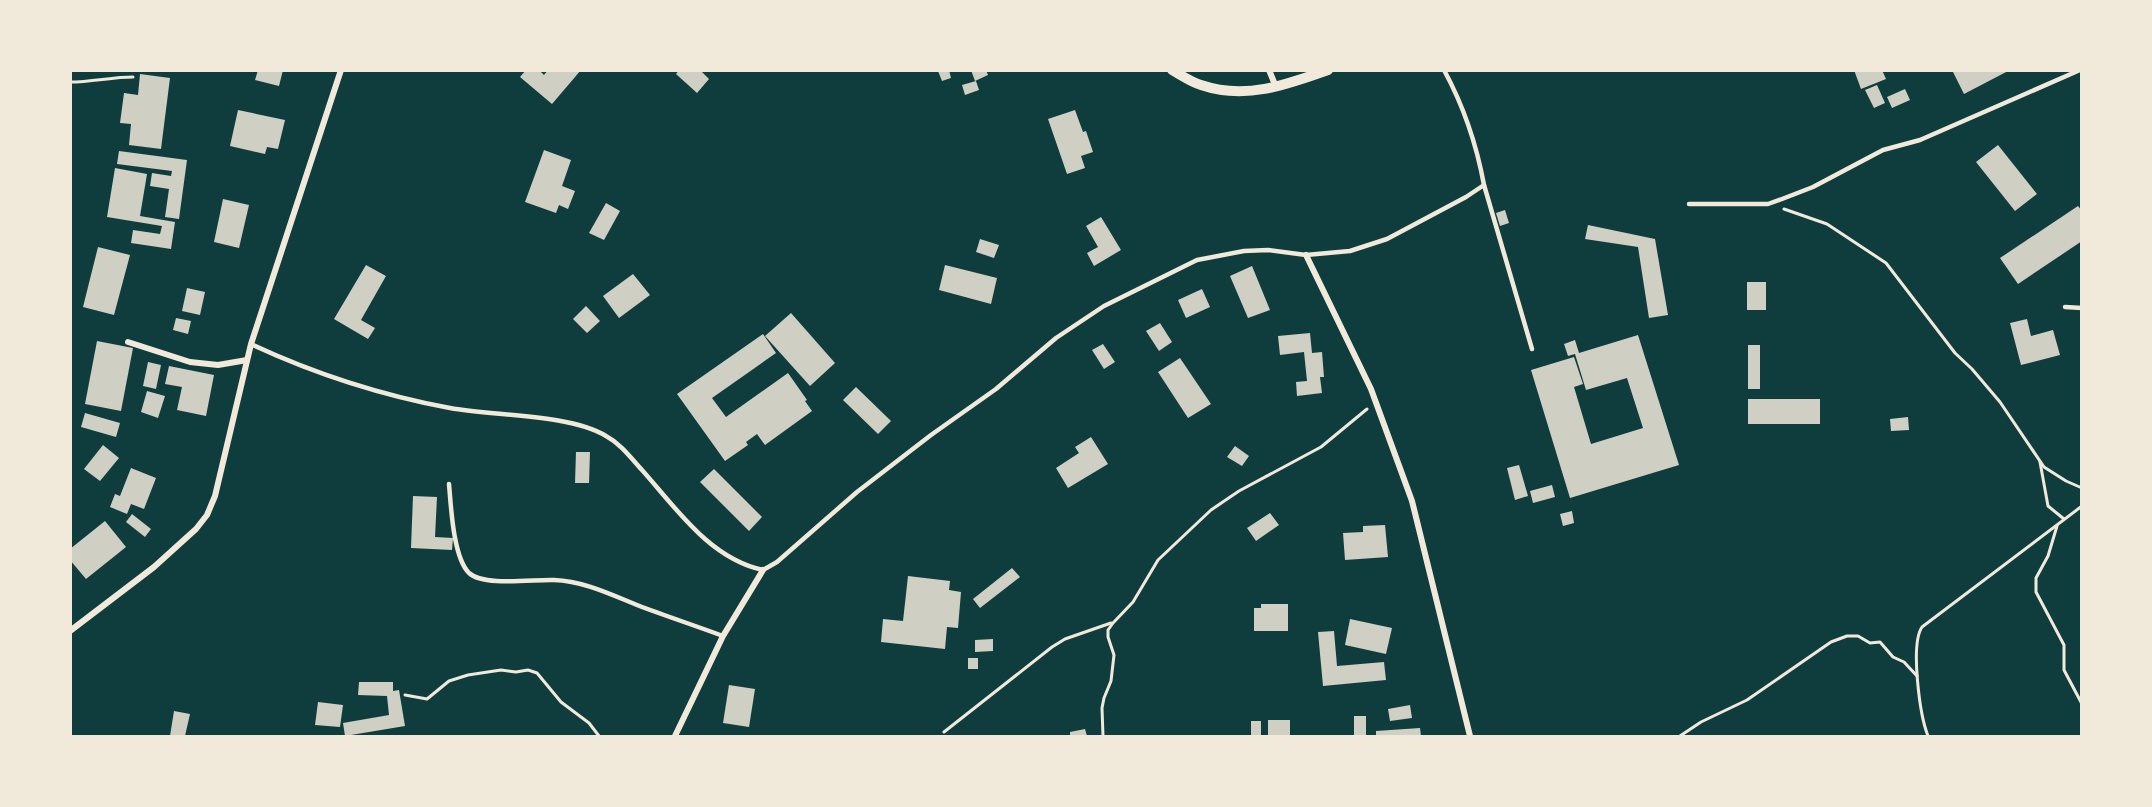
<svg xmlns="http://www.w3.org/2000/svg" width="2152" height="807" viewBox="0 0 2152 807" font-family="'Alegreya Sans',sans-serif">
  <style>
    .building { fill: #cfcfc3 }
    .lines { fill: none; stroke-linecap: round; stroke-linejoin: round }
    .path { stroke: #f1e9da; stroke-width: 3 }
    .service { stroke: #f1e9da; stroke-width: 4.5 }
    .minor { stroke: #f1e9da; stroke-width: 6 }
    .tertiary { stroke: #f1e9da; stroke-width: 10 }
  </style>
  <rect width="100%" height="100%" fill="#0f3d3e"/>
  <g class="building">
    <polygon points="258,70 283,70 279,86 255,80"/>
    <polygon points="526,70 539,70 544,75 548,70 581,70 552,104 520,77"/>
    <polygon points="679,70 700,70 709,79 697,93 676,74"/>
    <polygon points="949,70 951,78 942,81 938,71"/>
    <polygon points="971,70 986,70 988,75 975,81"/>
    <polygon points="1854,70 1882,70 1886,79 1861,89"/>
    <polygon points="1952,70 2010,70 1964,94"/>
    <polygon points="140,74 170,78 161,149 129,145 131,124 120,123 124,93 138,95"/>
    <polygon points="976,81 979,90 965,95 962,85"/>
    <polygon points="1877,85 1885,103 1874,108 1865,90"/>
    <polygon points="1905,89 1910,100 1892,108 1887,97"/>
    <polygon points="238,110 285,120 278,149 267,147 265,154 230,146"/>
    <polygon points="1075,110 1083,132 1086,131 1093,152 1081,156 1085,168 1067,174 1048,119"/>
    <polygon points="1998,145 2037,194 2015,211 1976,162"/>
    <polygon points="544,150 571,160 562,186 575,191 568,209 559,205 556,213 525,202"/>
    <polygon points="119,151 187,160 179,219 165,217 169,189 150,186 152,173 171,176 172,171 117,164"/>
    <polygon points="115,168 147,174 140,216 175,222 171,249 131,243 133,230 160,234 162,226 107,217"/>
    <polygon points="223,199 249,205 239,248 214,242"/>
    <polygon points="606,203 620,211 604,240 589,233"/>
    <polygon points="2078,206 2082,211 2082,241 2018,284 2000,258"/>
    <polygon points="1505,210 1509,223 1500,226 1496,213"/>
    <polygon points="1101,217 1121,250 1094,266 1087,253 1098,247 1086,226"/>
    <polygon points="1588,225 1655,239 1668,315 1649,318 1638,247 1585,239"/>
    <polygon points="980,239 999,245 994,258 976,252"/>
    <polygon points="98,247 130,255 114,315 83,307"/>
    <polygon points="366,265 386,276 361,320 375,328 368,339 334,319"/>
    <polygon points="945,265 997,278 991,304 939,290"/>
    <polygon points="1252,266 1270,310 1248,318 1230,276"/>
    <polygon points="633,274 650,295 619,318 603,296"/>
    <rect x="1747" y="282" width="19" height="28"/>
    <polygon points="187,288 205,292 200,315 182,311"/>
    <polygon points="1202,289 1210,307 1186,318 1178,300"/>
    <polygon points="586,306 600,321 587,333 573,319"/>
    <polygon points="791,313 835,363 810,386 765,336"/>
    <polygon points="176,318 191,321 188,334 173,330"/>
    <polygon points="2027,319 2031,336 2053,330 2060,355 2021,365 2010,323"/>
    <polygon points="1160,323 1172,342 1159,351 1146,331"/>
    <polygon points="1310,333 1312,353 1322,352 1324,377 1320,377 1322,393 1297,396 1296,382 1307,381 1304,352 1280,355 1278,336"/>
    <polygon points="763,334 776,353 712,398 726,417 788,373 807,400 805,401 812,411 765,445 757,434 746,442 748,445 725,461 677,394"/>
    <polygon points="1638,335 1679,465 1570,498 1531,370 1574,357 1583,384 1574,387 1591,444 1643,428 1627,378 1586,390 1575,354 1568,356 1564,344 1575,340 1579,353"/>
    <polygon points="97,341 133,348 121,411 85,404"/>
    <polygon points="1103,344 1115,362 1104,369 1092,350"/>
    <rect x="1748" y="345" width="12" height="44"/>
    <polygon points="1180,358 1211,404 1188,418 1158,372"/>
    <polygon points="148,362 161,365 156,389 143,386"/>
    <polygon points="169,366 214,375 206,416 177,410 182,387 165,384"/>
    <polygon points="856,387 891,421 878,434 843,400"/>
    <polygon points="147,391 165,396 158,418 141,412"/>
    <rect x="1748" y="399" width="72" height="25"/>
    <polygon points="85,413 120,423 116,437 81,427"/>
    <polygon points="1908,417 1909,430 1891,431 1890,419"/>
    <polygon points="1091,437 1108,464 1068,488 1056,468 1079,453 1075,447"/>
    <polygon points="103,445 119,458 100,481 84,469"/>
    <polygon points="1235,446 1249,456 1242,466 1227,457"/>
    <polygon points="576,452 590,452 589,483 575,483"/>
    <polygon points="1519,465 1528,496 1515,500 1507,468"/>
    <polygon points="131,468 156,478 144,509 131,504 127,514 110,507 115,494 120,496"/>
    <polygon points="714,469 762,517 749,531 700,482"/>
    <polygon points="1552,485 1555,497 1533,503 1530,491"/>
    <polygon points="413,496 437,497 435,537 453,538 452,550 411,548"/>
    <polygon points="1572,511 1574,523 1563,526 1560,514"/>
    <polygon points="1270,513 1279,525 1256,541 1247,528"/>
    <polygon points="132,514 151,529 145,537 126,522"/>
    <polygon points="105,521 126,547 86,579 70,560 70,549"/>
    <polygon points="1385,525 1388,557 1345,560 1343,533 1363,532 1363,526"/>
    <polygon points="1012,568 1020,577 980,608 973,599"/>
    <polygon points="908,576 950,581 949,590 961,592 958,628 947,627 945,649 881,642 883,619 903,621"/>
    <polygon points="1261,604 1288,604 1288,631 1254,631 1254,608 1261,608"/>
    <polygon points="1350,619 1392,628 1386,654 1345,645"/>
    <polygon points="1334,631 1337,666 1384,662 1386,680 1323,686 1318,632"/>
    <polygon points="993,639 993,651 975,652 975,640"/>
    <rect x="968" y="658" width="10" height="11"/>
    <polygon points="359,682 393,682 393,691 399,690 405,726 345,736 343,723 389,715 387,696 358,695"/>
    <polygon points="729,685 755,689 749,727 723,723"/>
    <polygon points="318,702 343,705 340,727 315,725"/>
    <polygon points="1410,705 1412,718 1390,721 1388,709"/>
    <polygon points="174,711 190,714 185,736 170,736"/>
    <rect x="1354" y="716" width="12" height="20"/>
    <rect x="1268" y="720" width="22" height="16"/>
    <rect x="1251" y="721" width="10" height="15"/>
    <polygon points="1420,728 1421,736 1376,736 1376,731"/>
    <polygon points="1085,729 1087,736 1070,736 1070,732"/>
  </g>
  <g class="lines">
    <g class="path">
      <path d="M 70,82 C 92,82 112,77 133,77"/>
      <polyline points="1784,209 1827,224 1886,263 1955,353 1972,369 2000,402 2044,467 2066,481 2082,488"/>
      <polyline points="2040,462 2048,506 2064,519"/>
      <polyline points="2057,526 2048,556 2036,578 2036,592 2064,645 2064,670 2082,704"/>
      <polyline points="405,695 427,699 449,681 468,675 501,670 516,672 528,670 537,673 561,702 589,723 599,736"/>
      <polyline points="944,732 1052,647 1065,639 1111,623"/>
      <polyline points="1103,736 1102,708 1104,698 1111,681 1114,655 1108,637 1108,630 1113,623 1133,602 1158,560 1211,510 1239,491 1321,447 1367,409"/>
      <polyline points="1680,736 1701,722 1747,700 1831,642 1847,636 1858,636 1870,643 1880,642 1893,657 1904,662 1917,676"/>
      <path d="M 1928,736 C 1920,716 1910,645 1922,627 L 2082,506"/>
    </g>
    <g class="service">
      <polyline points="1484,185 1532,349"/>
      <polyline points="1689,204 1768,204 1782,199 1813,187 1883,150 1920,140 2080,70"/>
      <polyline points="2065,307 2082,308"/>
      <path d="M 251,344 C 315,374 381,395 450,408 C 494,416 570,414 606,436 C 621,444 631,458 642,470 C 676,508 710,559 763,570 L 777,562 L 857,492 L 931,435 L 996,389 L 1056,338 L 1104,306 L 1197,260 L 1244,251 L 1268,250 L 1306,255 L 1350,251 L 1387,239 L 1466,197 L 1484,185 C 1477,147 1463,105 1444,70"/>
      <path d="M 449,484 C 451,506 453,557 469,573 C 484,587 535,579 554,580 C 585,581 614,596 642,607 C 669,617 696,626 723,636"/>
    </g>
    <g class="minor">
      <polyline points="1269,70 1276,87"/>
      <polyline points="1306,255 1371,389 1412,501 1470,736"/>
      <polyline points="128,342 190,362 218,365 247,360"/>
      <polyline points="70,631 154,567 196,529 207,515 215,496 251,344 341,70"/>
      <polyline points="675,736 723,636 763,570"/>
    </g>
    <path class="tertiary" d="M 1172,70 C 1181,75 1191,82 1201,85 C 1245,100 1286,85 1328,70"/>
  </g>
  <rect width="2152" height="807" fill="none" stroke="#f1e9da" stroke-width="144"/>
</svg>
